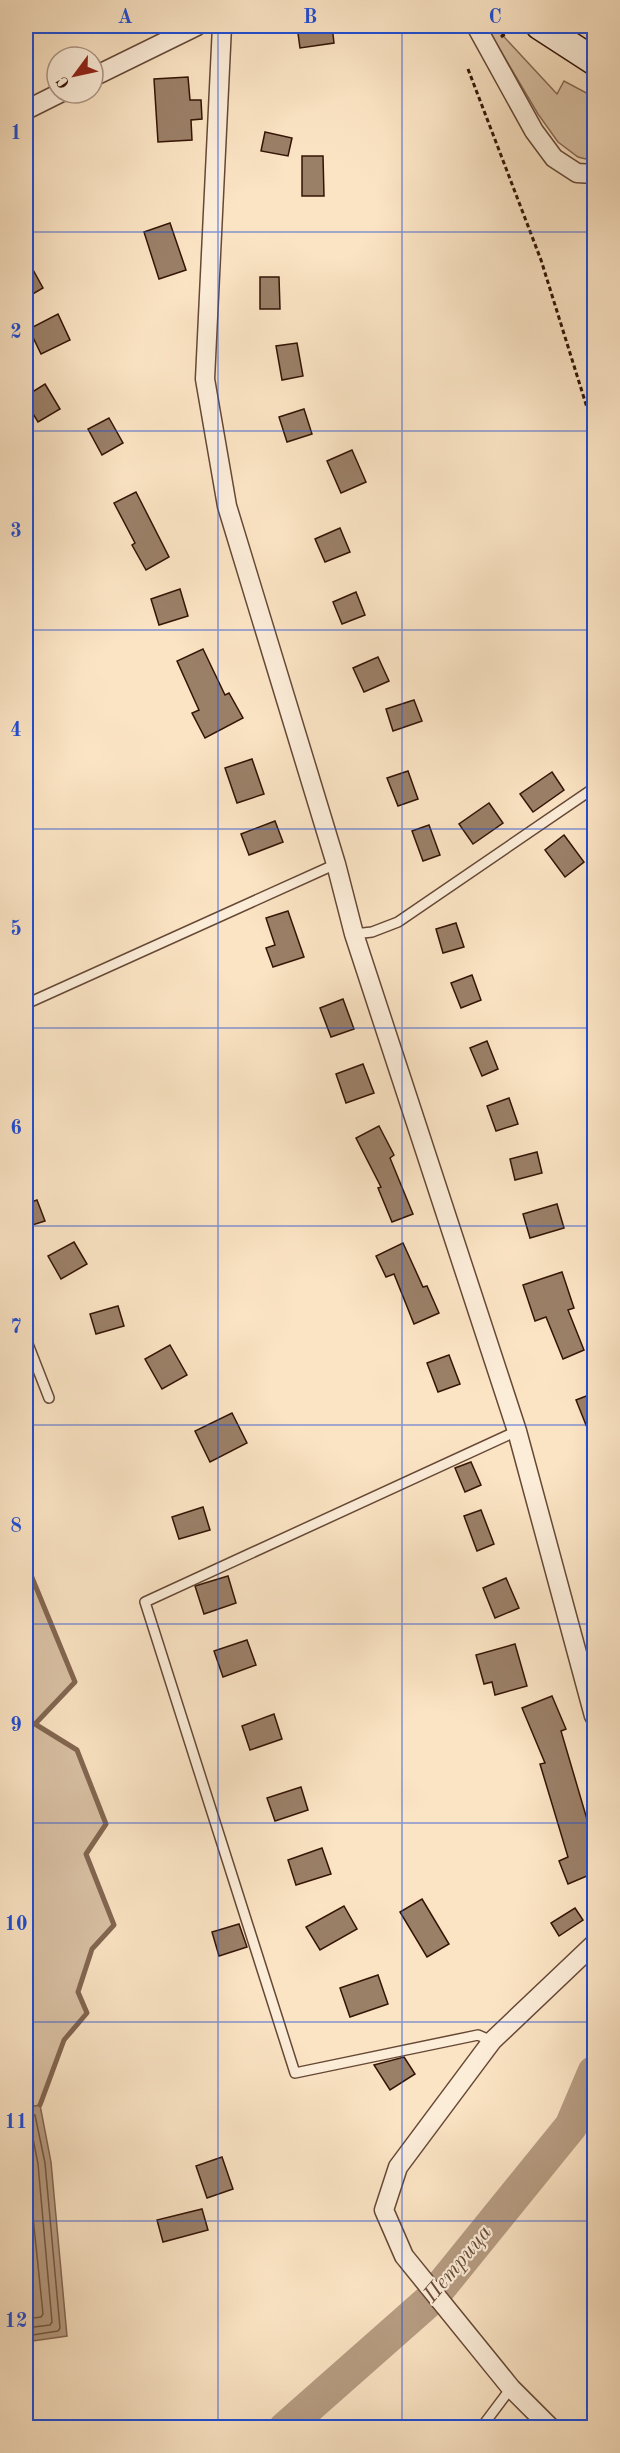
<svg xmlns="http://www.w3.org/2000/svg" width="620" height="2453" viewBox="0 0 620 2453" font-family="'Old Standard TT',serif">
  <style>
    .green { fill: #d9c1a4; stroke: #866a54; stroke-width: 1.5 }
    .water { fill: #b79d83; stroke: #836651; stroke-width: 1.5 }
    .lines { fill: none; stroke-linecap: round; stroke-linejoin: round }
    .shore { stroke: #765844; stroke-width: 1.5 }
    .stream { stroke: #836651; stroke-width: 5 }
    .river { stroke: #b79d83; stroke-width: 33 }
    .building { fill: #9b8068; stroke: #341405; stroke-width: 1.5 }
    .service-casing { stroke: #664835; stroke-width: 12 }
    .minor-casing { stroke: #664835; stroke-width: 21 }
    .secondary-casing { stroke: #341405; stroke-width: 30 }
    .path { stroke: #341405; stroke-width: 3; stroke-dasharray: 4.5 3; stroke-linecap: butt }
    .service { stroke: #fcedd9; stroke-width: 9 }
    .minor { stroke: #fcedd9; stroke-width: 18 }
    .secondary { stroke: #fcedd9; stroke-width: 27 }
    .grid { fill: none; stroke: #1d4ed8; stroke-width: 1.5; stroke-opacity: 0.55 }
    .labels { text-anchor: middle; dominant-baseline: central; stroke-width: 4.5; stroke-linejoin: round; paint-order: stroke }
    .water-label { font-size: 22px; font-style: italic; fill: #684b37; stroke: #fcedd9 }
    .neatline { fill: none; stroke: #1d4ed8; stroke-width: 2 }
    .grid-label { font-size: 20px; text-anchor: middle; font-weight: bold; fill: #1d4ed8 }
  </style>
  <rect width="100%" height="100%" fill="#fbe4c4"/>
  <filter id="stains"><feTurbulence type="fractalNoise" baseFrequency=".00333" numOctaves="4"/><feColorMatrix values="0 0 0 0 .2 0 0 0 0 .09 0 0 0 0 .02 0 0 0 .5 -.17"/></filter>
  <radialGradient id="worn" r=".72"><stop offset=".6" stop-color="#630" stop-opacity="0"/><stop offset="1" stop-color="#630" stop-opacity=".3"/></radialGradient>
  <g class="green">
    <polygon points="486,26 494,26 557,94 564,81 594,97 594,161 578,157 558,142 538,114"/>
    <polygon points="26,1563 75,1682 35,1724 77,1750 106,1824 86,1854 114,1925 92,1949 78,1992 87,2013 64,2040 40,2105 26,2108"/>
  </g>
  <polygon class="water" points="40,2105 51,2162 67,2336 26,2342 26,2108"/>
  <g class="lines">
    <g class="shore">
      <polyline points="26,2114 35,2115 45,2163 60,2328 58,2331 26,2336"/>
      <polyline points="26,2121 30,2123 38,2164 52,2322 50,2325 26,2328"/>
      <polyline points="26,2149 43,2314 41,2317 26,2319"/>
    </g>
    <polyline class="stream" points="26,1563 75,1682 35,1724 77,1750 106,1824 86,1854 114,1925 92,1949 78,1992 87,2013 64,2040 40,2105"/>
    <polyline class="river" points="285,2428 430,2300 571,2126 594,2072"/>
  </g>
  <g class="building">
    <polygon points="297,26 332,26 334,43 300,48"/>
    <polygon points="188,77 190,100 201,100 202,119 191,120 192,140 158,142 154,79"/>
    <polygon points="265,132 292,138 288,156 261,151"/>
    <polygon points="302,156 323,156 324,196 302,196"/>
    <polygon points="170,223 186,270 159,279 144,232"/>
    <polygon points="26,257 43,288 26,298"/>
    <polygon points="260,277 279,277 280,309 260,309"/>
    <polygon points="58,314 70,340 41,354 29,329"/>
    <polygon points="297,343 303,376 282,380 276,346"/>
    <polygon points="45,384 60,409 38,422 26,402 26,396"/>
    <polygon points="304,409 312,434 287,442 279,417"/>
    <polygon points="109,418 123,443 102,455 88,429"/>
    <polygon points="352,450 366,482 341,493 327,461"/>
    <polygon points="136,492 169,557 146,570 132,545 135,543 114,503"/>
    <polygon points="340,528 350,552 325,562 315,539"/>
    <polygon points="180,589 188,616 159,625 151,599"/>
    <polygon points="356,592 365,615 342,624 333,602"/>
    <polygon points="203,649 225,695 229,693 243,718 205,738 192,713 199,710 177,661"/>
    <polygon points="378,657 389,681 364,692 353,668"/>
    <polygon points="414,700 422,721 393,731 386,709"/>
    <polygon points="252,759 264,794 237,803 225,768"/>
    <polygon points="408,771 418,799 398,806 387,778"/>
    <polygon points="552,772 564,790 533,812 520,794"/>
    <polygon points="489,803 503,823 473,844 459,824"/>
    <polygon points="275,821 283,842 249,855 241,834"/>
    <polygon points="429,825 440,855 423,861 412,831"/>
    <polygon points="564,835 584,862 565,877 545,850"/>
    <polygon points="288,911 304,957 273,967 266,948 275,945 266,918"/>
    <polygon points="456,923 464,947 443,953 436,929"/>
    <polygon points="472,975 481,1000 461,1008 451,983"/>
    <polygon points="343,999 354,1029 331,1037 320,1008"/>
    <polygon points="487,1041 498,1069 482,1076 470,1048"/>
    <polygon points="363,1064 374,1093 346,1103 336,1074"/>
    <polygon points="509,1098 518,1124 496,1131 487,1106"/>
    <polygon points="379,1126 394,1155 390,1158 413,1214 392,1222 378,1188 381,1187 356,1138"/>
    <polygon points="537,1152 542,1173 515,1180 510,1159"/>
    <polygon points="37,1200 45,1221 26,1227 26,1204"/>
    <polygon points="557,1204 564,1228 530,1238 523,1214"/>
    <polygon points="74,1242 87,1264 61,1279 48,1256"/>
    <polygon points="403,1243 423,1287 427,1286 439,1313 414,1324 394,1274 386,1277 376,1256"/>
    <polygon points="562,1272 574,1308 568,1310 584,1350 563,1359 546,1317 535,1321 523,1285"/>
    <polygon points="118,1306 124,1326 96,1334 90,1314"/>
    <polygon points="170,1345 187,1375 162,1389 145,1359"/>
    <polygon points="449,1355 460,1384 438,1392 427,1363"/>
    <polygon points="594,1393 594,1445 576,1400"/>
    <polygon points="232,1413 247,1443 210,1462 195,1431"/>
    <polygon points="471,1462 481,1485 465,1492 455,1468"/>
    <polygon points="203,1507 210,1530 179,1539 172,1517"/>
    <polygon points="481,1510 494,1544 477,1551 464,1516"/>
    <polygon points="228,1576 236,1603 204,1614 195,1586"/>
    <polygon points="506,1578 519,1608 495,1618 483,1588"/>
    <polygon points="247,1640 256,1665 223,1677 214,1651"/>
    <polygon points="515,1644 527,1686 495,1695 492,1682 484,1684 476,1655"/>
    <polygon points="552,1696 566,1729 561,1731 594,1843 594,1873 568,1884 559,1861 568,1857 540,1764 545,1763 522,1708"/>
    <polygon points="274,1714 282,1739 250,1750 242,1726"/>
    <polygon points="301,1787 308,1810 275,1821 267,1798"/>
    <polygon points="322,1848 331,1874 296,1885 288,1860"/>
    <polygon points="422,1899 449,1944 427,1957 400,1912"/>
    <polygon points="344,1906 357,1929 320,1950 306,1927"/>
    <polygon points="575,1908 583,1920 559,1936 551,1923"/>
    <polygon points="239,1924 247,1947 219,1956 212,1932"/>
    <polygon points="378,1975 388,2004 350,2017 340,1988"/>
    <polygon points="404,2057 415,2074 390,2090 374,2065"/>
    <polygon points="222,2157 233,2189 207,2198 196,2166"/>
    <polygon points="202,2209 208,2230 163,2242 157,2220"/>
  </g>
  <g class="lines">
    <g class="service-casing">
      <g id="service">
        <polyline points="354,934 372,932 398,922 594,788"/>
        <polyline points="26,1004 336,864"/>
        <polyline points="26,1339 49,1398"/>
        <polyline points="492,2041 478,2035 295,2073 145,1602 517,1431"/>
        <polyline points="481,2428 511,2388"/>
      </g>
    </g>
    <g class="minor-casing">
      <g id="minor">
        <polyline points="222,26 205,379 227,506 336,864 354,934 517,1431 594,1716"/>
        <polyline points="476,26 534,131 554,158 577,173 594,174"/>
        <polyline points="93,77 197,26"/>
        <polyline points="26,110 60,93"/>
        <polyline points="550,2427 511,2388 404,2256 384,2210 398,2167 492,2041 594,1944"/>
      </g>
    </g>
    <g class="secondary-casing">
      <polyline id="secondary" points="540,26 594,61"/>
    </g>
    <g class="path">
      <polyline points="501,37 509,31"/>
      <polyline points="468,69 541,260 594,430"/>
    </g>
    <use href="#service" class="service"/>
    <use href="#minor" class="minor"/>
    <use href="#secondary" class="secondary"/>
  </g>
  <path class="grid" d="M 218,26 L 218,2428M 402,26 L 402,2428M 26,232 L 594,232M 26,431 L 594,431M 26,630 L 594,630M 26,829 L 594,829M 26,1028 L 594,1028M 26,1226 L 594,1226M 26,1425 L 594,1425M 26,1624 L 594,1624M 26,1823 L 594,1823M 26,2022 L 594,2022M 26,2221 L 594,2221"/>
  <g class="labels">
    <g class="water-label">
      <text transform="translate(458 2264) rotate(-50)">Петрица</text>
    </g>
  </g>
  <rect width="620" height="2453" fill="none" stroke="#fbe4c4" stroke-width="66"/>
  <g transform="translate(75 75) rotate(237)"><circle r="28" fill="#fcedd9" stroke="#ac9684" stroke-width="1.5"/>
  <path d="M0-4.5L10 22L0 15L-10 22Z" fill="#8f2418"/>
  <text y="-9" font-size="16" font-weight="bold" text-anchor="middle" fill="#341405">С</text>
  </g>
  <rect x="33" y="33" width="554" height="2387" class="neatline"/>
  <g class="grid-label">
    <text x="125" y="23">A</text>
    <text x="310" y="23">B</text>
    <text x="495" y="23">C</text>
    <text x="16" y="139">1</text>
    <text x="16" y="338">2</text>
    <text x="16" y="537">3</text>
    <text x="16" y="736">4</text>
    <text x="16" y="935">5</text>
    <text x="16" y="1134">6</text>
    <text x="16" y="1333">7</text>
    <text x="16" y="1532">8</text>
    <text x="16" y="1731">9</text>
    <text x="16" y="1930">10</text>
    <text x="16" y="2128">11</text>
    <text x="16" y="2327">12</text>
  </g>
  <rect width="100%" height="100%" filter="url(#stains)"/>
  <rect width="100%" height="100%" fill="url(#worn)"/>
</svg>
